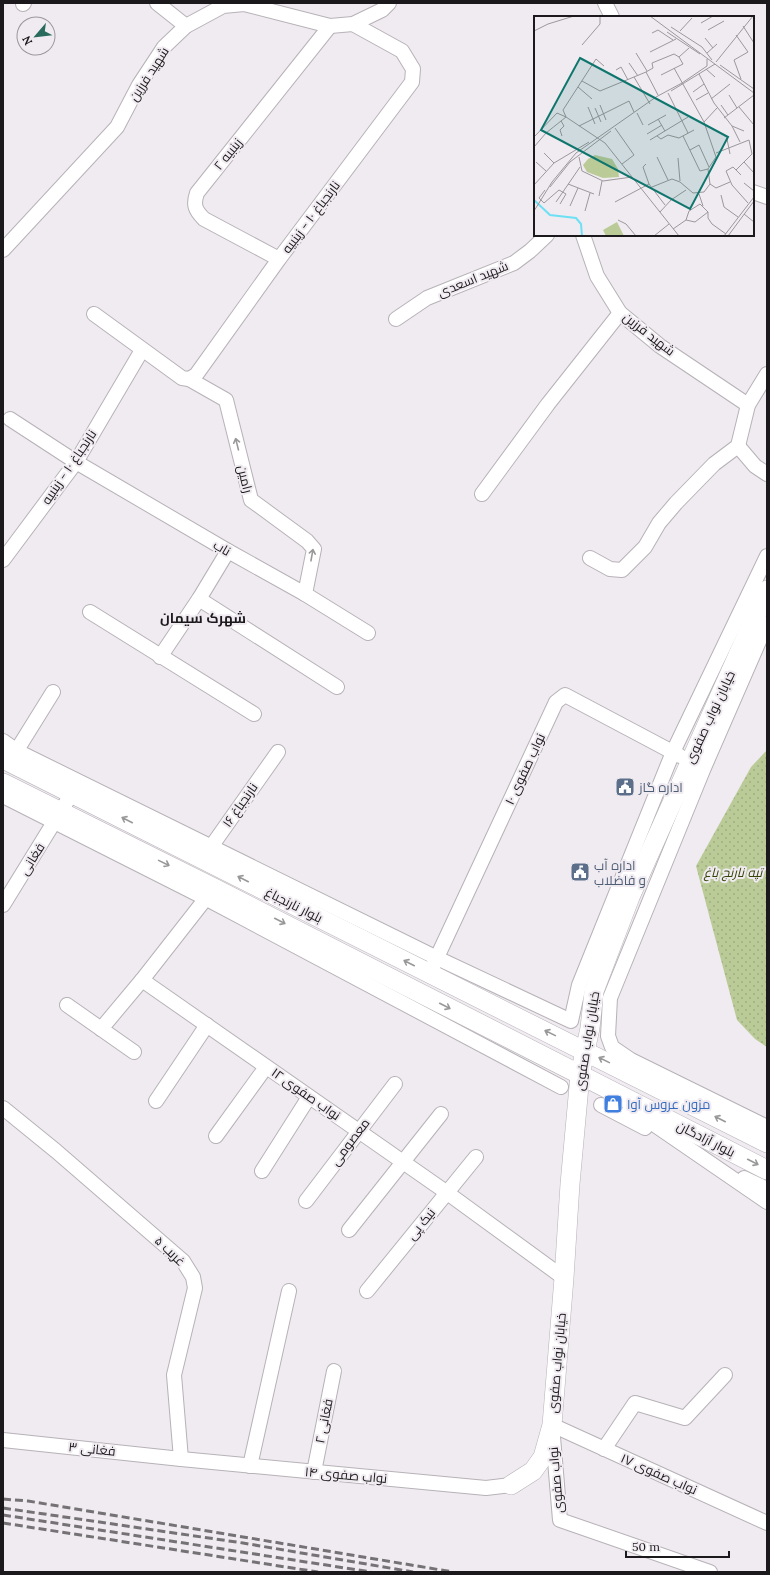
<svg xmlns="http://www.w3.org/2000/svg" width="770" height="1575" viewBox="0 0 770 1575" font-family="Lora,Cairo,serif">
  <style>
    .park { fill: url(#park-dots) }
    .lines { fill: none; stroke-linecap: round; stroke-linejoin: round }
    .street-casing { stroke: #b7b2b7; stroke-width: 16 }
    .secondary-casing { stroke: #b7b2b7; stroke-width: 20 }
    .street { stroke: #fff; stroke-width: 14 }
    .secondary { stroke: #fff; stroke-width: 19 }
    .rail { stroke: #757275; stroke-width: 3; stroke-dasharray: 8 4; stroke-linecap: butt }
    .oneway { stroke: #989898 }
    .labels { text-anchor: middle; dominant-baseline: central; stroke-width: 4; stroke-linejoin: round; paint-order: stroke }
    .street-label { font-size: 13px; fill: #1b191b; stroke: #f0ebf1 }
    .service-label { font-size: 13px; fill: #4e5e75; stroke: #f0ebf1; text-anchor: start }
    .park-label { font-size: 13px; font-style: italic; fill: #354407; stroke: #f0ebf1 }
    .shop-label { font-size: 13px; fill: #366cbe; stroke: #f0ebf1; text-anchor: start }
    .neighbourhood-label { font-size: 14px; font-weight: bold; fill: #1b191b; stroke: #f0ebf1 }
    .inset-river { fill: none; stroke: #6ee0f4; stroke-width: 2 }
    .inset-road { fill: none; stroke: #9b979b; stroke-width: 1 }
    .view { fill: #0f766e; fill-opacity: 0.15; stroke: #0f766e; stroke-width: 2 }
    .inset-edge { fill: none; stroke: #1b191b; stroke-width: 2 }
  </style>
  <defs>
    <pattern id="park-dots" width="8" height="8" patternUnits="userSpaceOnUse"><rect width="8" height="8" fill="#bacb97"/><path d="M2 2h.1M6 6h.1" fill="none" stroke="#9fae82" stroke-width="1.8" stroke-linecap="round"/></pattern>
  </defs>
  <rect width="100%" height="100%" fill="#f0ebf1"/>
  <polygon class="park" points="767,750 767,1047 755,1039 737,1020 696,866 751,767"/>
  <g class="lines">
    <g class="street-casing">
      <g id="street">
        <polyline points="157,3 186,26"/>
        <polyline points="605,3 612,17"/>
        <polyline points="23,4 24,3"/>
        <polyline points="753,192 767,197"/>
        <polyline points="583,235 597,276 620,313 660,346 748,405"/>
        <polyline points="3,250 117,127 139,85 164,47 186,26 223,6 244,4 330,26 353,24 382,10 389,3"/>
        <path d="M 279,259 L 204,219 C 195,210 193,205 197,193 L 330,26"/>
        <polyline points="94,314 182,378 189,379 196,375 279,259 412,82 413,69 402,51 353,24"/>
        <polyline points="396,319 427,298 514,263 530,251 547,235"/>
        <polyline points="189,379 226,400 251,500 307,541 314,549 305,594"/>
        <polyline points="10,419 76,462 228,551 305,594 368,633"/>
        <polyline points="738,446 755,466 767,474"/>
        <polyline points="482,494 548,404 620,313"/>
        <polyline points="590,558 610,569 622,570 645,547 659,523 676,503 714,464 738,446 748,405 767,374"/>
        <polyline points="3,560 76,462 142,350"/>
        <polyline points="199,599 337,687"/>
        <polyline points="90,612 254,714"/>
        <polyline points="767,623 703,770 610,998 608,1036 612,1047 631,1060 767,1127"/>
        <polyline points="160,657 199,599 228,551"/>
        <polyline points="3,741 17,751 437,958 571,1021 579,985 673,752 767,556"/>
        <polyline points="12,758 53,692"/>
        <polyline points="3,796 207,899 561,1087"/>
        <polyline points="206,854 278,752"/>
        <polyline points="214,888 142,980 446,1192 564,1278"/>
        <polyline points="3,905 72,793"/>
        <polyline points="433,966 556,702 565,695 680,756"/>
        <polyline points="67,1005 134,1052"/>
        <polyline points="101,1029 142,980"/>
        <polyline points="156,1101 207,1025"/>
        <polyline points="601,1105 645,1128"/>
        <polyline points="3,1108 56,1151 183,1261 193,1277 195,1288 174,1375 181,1459"/>
        <polyline points="630,1108 767,1202"/>
        <polyline points="216,1136 266,1067"/>
        <polyline points="262,1171 309,1097"/>
        <polyline points="744,1178 767,1189"/>
        <polyline points="306,1201 395,1084"/>
        <polyline points="349,1230 441,1114"/>
        <polyline points="367,1291 476,1157"/>
        <polyline points="3,1440 181,1459 486,1488 511,1485"/>
        <polyline points="604,1449 635,1403 685,1418 725,1375"/>
        <polyline points="250,1466 289,1291"/>
        <polyline points="314,1472 334,1371"/>
        <polyline points="710,1572 560,1520 552,1425 767,1523"/>
      </g>
    </g>
    <g class="secondary-casing">
      <g id="secondary">
        <polyline points="3,759 767,1143"/>
        <polyline points="3,783 214,888 767,1170"/>
        <polyline points="511,1485 533,1471 543,1457 552,1425 564,1278 570,1184 580,1075 590,1028 594,991 630,897 767,590"/>
      </g>
    </g>
    <use href="#street" class="street"/>
    <use href="#secondary" class="secondary"/>
    <g class="rail">
      <polyline points="3,1499 28,1501 453,1572"/>
      <polyline points="3,1508 243,1543 413,1572"/>
      <polyline points="3,1515 371,1572"/>
      <polyline points="3,1523 318,1572"/>
    </g>
  </g>
  <defs><path id="oneway-shaft" d="M-6 0H5M1.5-3L5.5 0L1.5 3" fill="none" stroke-width="1.6" stroke-linecap="round" stroke-linejoin="round"/></defs>
  <g class="oneway">
    <use href="#oneway-shaft" transform="translate(237 444) rotate(-104)"/>
    <use href="#oneway-shaft" transform="translate(312 555) rotate(-80)"/>
    <use href="#oneway-shaft" transform="translate(127 820) rotate(-153)"/>
    <use href="#oneway-shaft" transform="translate(164 863) rotate(26)"/>
    <use href="#oneway-shaft" transform="translate(243 879) rotate(-153)"/>
    <use href="#oneway-shaft" transform="translate(280 921) rotate(27)"/>
    <use href="#oneway-shaft" transform="translate(409 963) rotate(-153)"/>
    <use href="#oneway-shaft" transform="translate(445 1006) rotate(27)"/>
    <use href="#oneway-shaft" transform="translate(550 1033) rotate(-154)"/>
    <use href="#oneway-shaft" transform="translate(604 1060) rotate(-154)"/>
    <use href="#oneway-shaft" transform="translate(720 1119) rotate(-153)"/>
    <use href="#oneway-shaft" transform="translate(753 1162) rotate(27)"/>
  </g>
  <defs>
    <g id="civic-square" transform="scale(1)"><rect x="-9" y="-9" width="18" height="18" rx="4" fill="#5c6f8a" stroke="#f0ebf1"/><path d="M-.6-6.5H3V-4.5H.6V-3L4-1V1h2V6H-6V1h2V-1L-.6-3ZM-1.2 2.5V6h2.4V2.5Z" fill="#fff"/></g>
    <g id="shop-square" transform="scale(1)"><rect x="-9" y="-9" width="18" height="18" rx="4" fill="#3f7fe0" stroke="#f0ebf1"/><path d="M-5-2.5h2.3a2.7 3.5 0 0 1 5.4 0H5L5.5 6h-11ZM-1.5-2.5h3a1.5 2.3 0 0 0-3 0Z" fill="#fff"/></g>
  </defs>
  <g fill-rule="evenodd">
    <use href="#civic-square" x="625" y="787"/>
    <use href="#civic-square" x="580" y="872"/>
    <use href="#shop-square" x="613" y="1104"/>
  </g>
  <g class="labels">
    <g class="street-label">
      <text transform="translate(149 74) rotate(-57)">شهید فرزین</text>
      <text transform="translate(228 154) rotate(-51)">زینبیه ۲</text>
      <text transform="translate(311 217) rotate(-53)">نارنجباغ ۱۰ - زینبیه</text>
      <text transform="translate(473 279) rotate(-22)">شهید اسعدی</text>
      <text transform="translate(649 334) rotate(38)">شهید فرزین</text>
      <text transform="translate(69 467) rotate(-56)">نارنجباغ ۱۰ - زینبیه</text>
      <text transform="translate(245 479) rotate(76)">رامین</text>
      <text transform="translate(222 548) rotate(30)">ناب</text>
      <text transform="translate(710 717) rotate(-65)">خیابان نواب صفوی</text>
      <text transform="translate(525 769) rotate(-65)">نواب صفوی ۱۰</text>
      <text transform="translate(240 805) rotate(-55)">نارنجباغ ۱۶</text>
      <text transform="translate(32 859) rotate(-58)">فغانی</text>
      <text transform="translate(294 905) rotate(27)">بلوار نارنجباغ</text>
      <text transform="translate(587 1041) rotate(-81)">خیابان نواب صفوی</text>
      <text transform="translate(306 1094) rotate(35)">نواب صفوی ۱۲</text>
      <text transform="translate(706 1139) rotate(27)">بلوار آزادگان</text>
      <text transform="translate(350 1142) rotate(-53)">معصومی</text>
      <text transform="translate(421 1224) rotate(-51)">نیک پی</text>
      <text transform="translate(170 1251) rotate(44)">غریب ۵</text>
      <text transform="translate(557 1363) rotate(-85)">خیابان نواب صفوی</text>
      <text transform="translate(324 1421) rotate(-79)">فغانی ۲</text>
      <text transform="translate(92 1449) rotate(6)">فغانی ۳</text>
      <text transform="translate(659 1474) rotate(24)">نواب صفوی ۱۷</text>
      <text transform="translate(346 1475) rotate(5)">نواب صفوی ۱۴</text>
      <text transform="translate(556 1480) rotate(-95)">نواب صفوی</text>
    </g>
    <g class="service-label">
      <text x="639" y="787">اداره گاز</text>
      <text x="594" y="865">اداره آب<tspan x="594" dy="15">و فاضلاب</tspan></text>
    </g>
    <g class="park-label">
      <text x="733" y="872">تپه نارنج باغ</text>
    </g>
    <g class="shop-label">
      <text x="627" y="1104">مزون عروس آوا</text>
    </g>
    <g class="neighbourhood-label">
      <text x="203" y="618">شهرک سیمان</text>
    </g>
  </g>
  <g transform="translate(534 16)">
    <rect width="220" height="220" fill="#f0ebf1"/>
    <path d="M 61,139 L 78,143 L 84,153 L 85,161 L 69,162 L 53,156 L 49,149 L 54,143 Z" fill="#bacb97"/>
    <path d="M 83,206 L 90,220 L 72,220 L 69,214 Z" fill="#bacb97"/>
    <path class="inset-river" d="M 0,184 L 16,199 L 42,202 L 47,208 L 48,220"/>
    <path class="inset-road" d="M 116,0 L 220,77M 167,7 L 179,0M 209,10 L 220,27M 137,11 L 168,31 L 178,44M 174,14 L 190,5M 0,15 L 14,8 L 40,0M 146,15 L 158,2M 133,16 L 166,38M 118,17 L 124,14 L 139,24M 202,19 L 214,36 L 200,44 L 207,63M 171,22 L 179,32M 48,29 L 66,8 L 66,0M 116,36 L 142,23M 102,37 L 113,55M 173,37 L 183,28M 145,41 L 155,32M 182,46 L 219,0M 95,47 L 104,60M 186,49 L 220,73M 172,53 L 181,61M 82,54 L 87,51 L 94,64M 112,56 L 124,79M 165,58 L 180,87 L 198,110 L 206,126M 100,61 L 116,88M 48,65 L 66,75 L 112,56 L 119,52 L 118,47 L 140,38 L 145,41 L 149,48 L 127,59M 44,71 L 58,83M 137,75 L 181,48M 159,76 L 170,68M 134,77 L 154,117M 195,79 L 203,92M 177,83 L 196,68M 162,84 L 174,77M 66,89 L 72,104M 187,89 L 194,99M 54,91 L 61,108M 205,91 L 220,109M 61,92 L 67,106M 29,94 L 62,43 L 70,50M 29,94 L 32,101 L 71,127 L 145,220M 103,97 L 109,109M 190,102 L 220,79M 124,103 L 131,115M 27,105 L 30,110 L 26,114 L 28,120M 170,106 L 183,92M 114,109 L 132,99M 45,110 L 95,85 L 100,96M 198,110 L 210,115M 81,112 L 100,139 L 88,148M 113,118 L 128,109M 123,120 L 127,123 L 134,119 L 145,122 L 160,114M 149,120 L 166,155 L 174,153M 0,121 L 23,97 L 32,101 L 12,117 L 0,131M 193,123 L 196,138M 116,124 L 154,101M 156,134 L 165,129 L 175,151M 10,137 L 20,147M 182,137 L 215,124 L 218,138 L 202,154M 45,141 L 48,155 L 69,165 L 98,161M 123,141 L 134,164M 144,142 L 146,165M 2,146 L 12,155M 210,146 L 220,157M 112,148 L 109,151 L 115,168 L 131,189M 207,159 L 199,151 L 192,155 L 198,169 L 214,187M 210,167 L 220,175M 34,168 L 60,178M 176,168 L 182,172 L 196,166M 0,169 L 20,147 L 55,126M 16,171 L 36,146 L 77,115M 118,171 L 138,163 L 146,166 L 159,177 L 170,176 L 176,168 L 174,153 L 182,141 L 170,106 L 140,52M 11,174 L 5,182 L 10,187 L 25,174 L 32,178 L 26,188M 165,178 L 169,190M 187,179 L 190,191 L 204,201M 65,180 L 68,165M 22,186 L 46,151M 81,186 L 115,168M 36,190 L 44,172M 0,195 L 18,166 L 42,137 L 122,81 L 148,67 L 173,50 L 173,43M 51,195 L 56,177M 126,196 L 137,184 L 152,174M 210,198 L 220,206M 84,204 L 92,208 L 102,220M 152,204 L 155,195 L 166,188 L 174,196 L 174,202 L 178,208 L 192,218M 139,213 L 152,204 L 161,206 L 174,196M 120,220 L 135,208M 190,220 L 220,181M 194,220 L 220,185"/>
    <path class="view" d="M 46,42 L 194,121 L 156,193 L 7,114 Z"/>
    <rect width="220" height="220" class="inset-edge"/>
  </g>
  <rect width="770" height="1575" fill="none" stroke="#1b191b" stroke-width="8"/>
  <g transform="translate(36 36) rotate(242)"><circle r="19" fill="#f0ebf1" stroke="#9b979b"/>
  <path d="M0-3L7 15L0 10L-7 15Z" fill="#296b5c"/>
  <text y="-6" font-size="11" font-weight="bold" text-anchor="middle" fill="#1b191b">N</text>
  </g>
  <path d="M626 1551v6h103v-6" fill="none" stroke="#1b191b" stroke-width="2"/>
  <text x="632" y="1551" font-size="12" fill="#1b191b" stroke="#f0ebf1" stroke-width="3" paint-order="stroke">50 m</text>
</svg>
